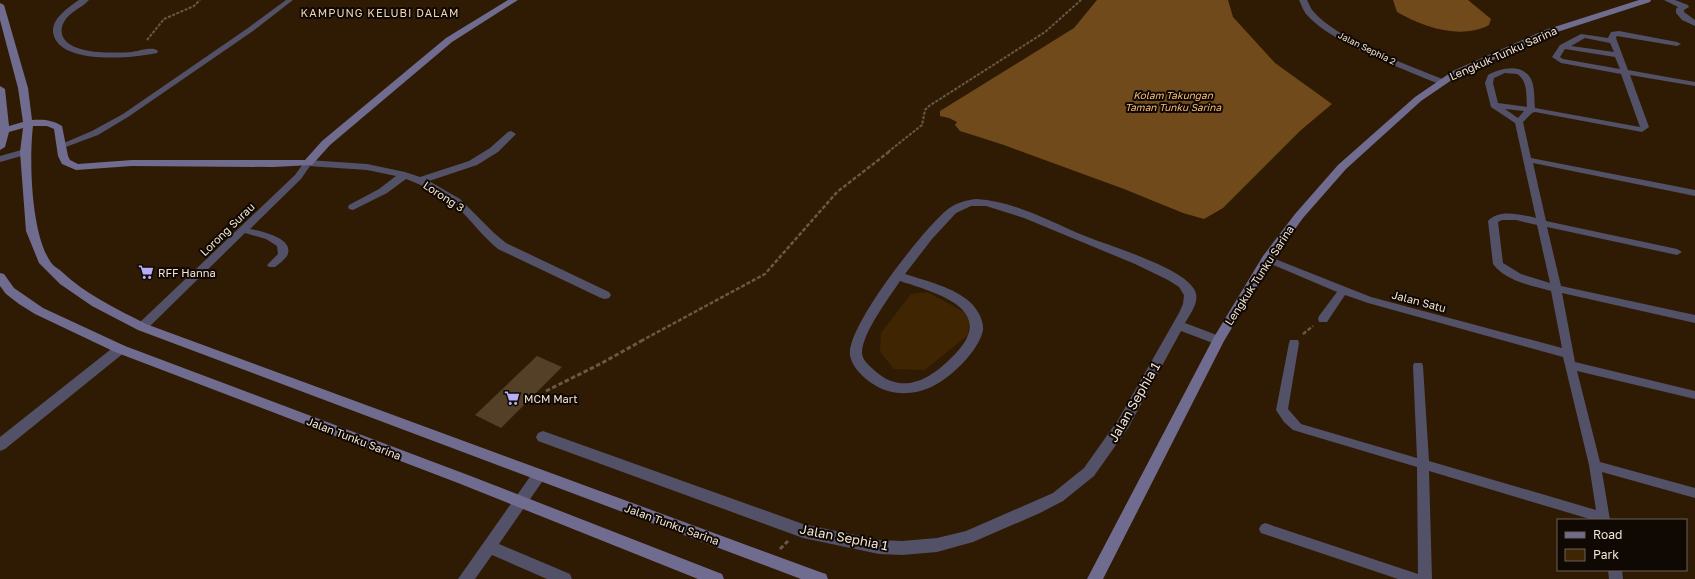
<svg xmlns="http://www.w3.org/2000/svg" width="1695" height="579" viewBox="0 0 1695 579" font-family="'Golos Text',sans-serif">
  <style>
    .green { fill: #3f2501 }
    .water { fill: #704a1a }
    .building { fill: #543f27 }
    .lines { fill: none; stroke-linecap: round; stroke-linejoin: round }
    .path-far2 { stroke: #6a5844; stroke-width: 2; stroke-dasharray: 3 1.5; stroke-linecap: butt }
    .path-far1 { stroke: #6a5844; stroke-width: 2.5; stroke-dasharray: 4 2; stroke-linecap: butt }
    .path { stroke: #6a5844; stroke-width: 3; stroke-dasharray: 4.5 2.5; stroke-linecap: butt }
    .lane { fill: #535167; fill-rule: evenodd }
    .street { fill: #535167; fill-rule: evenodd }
    .secondary { fill: #706c8f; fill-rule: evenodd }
    .labels { text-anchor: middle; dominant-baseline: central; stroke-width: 4; stroke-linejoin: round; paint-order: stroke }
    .far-street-label { font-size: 9px; fill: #f2e5d7; stroke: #100802 }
    .far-water-label { font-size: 10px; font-style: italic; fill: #f9bc77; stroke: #100802 }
    .far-quarter-label { font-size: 11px; letter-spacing: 1px; fill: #f0d6ba; stroke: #100802 }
    .street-label { font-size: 11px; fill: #f2e5d7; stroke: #100802 }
    .poi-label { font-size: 11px; fill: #f2e5d7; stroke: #100802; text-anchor: start }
    .near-street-label { font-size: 13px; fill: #f2e5d7; stroke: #100802 }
  </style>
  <rect width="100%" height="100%" fill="#2f1b04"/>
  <polygon class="green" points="927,292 970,315 968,335 925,370 894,369 880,352 881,333 911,294"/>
  <g class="water">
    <polygon points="1097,0 1228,0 1233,17 1275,63 1332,104 1301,130 1223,208 1204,219 1183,213 1124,189 1004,145 960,131 955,125 957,122 949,118 940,116 940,111 1074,28"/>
    <path d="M 1393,0 L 1468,0 L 1491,19 L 1489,25 C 1461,40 1423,27 1397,12 Z"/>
  </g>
  <polygon class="building" points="537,356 562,367 501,428 475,415"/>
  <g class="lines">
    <g class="path-far2">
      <polyline points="147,40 164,19 194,6 200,0"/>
      <polyline points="888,152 922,125 925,110 929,106 1045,32 1081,0"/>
    </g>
    <g class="path-far1">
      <polyline points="1303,334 1313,326"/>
      <polyline points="641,341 765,274 837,192 890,151"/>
    </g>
    <g class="path">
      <polyline points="546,391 602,363 643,340"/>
      <polyline points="780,549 788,541"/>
    </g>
    <g class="lane">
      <polygon points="286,0 293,0 253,31 128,117 98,135 63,148 59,145 92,131 123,114 248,28"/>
      <path d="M 1619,31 L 1677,42 L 1681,44 L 1677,46 L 1617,36 L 1616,38 L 1628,70 L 1695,82 L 1695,86 L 1630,75 L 1649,127 L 1642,132 L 1535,112 L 1532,113 L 1523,122 L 1531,158 L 1695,190 L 1695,196 L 1533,163 L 1546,221 L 1677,249 L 1682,252 L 1677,255 L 1547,227 L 1561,286 L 1695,315 L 1695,323 L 1562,293 L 1575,362 L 1695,391 L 1695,399 L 1577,371 L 1600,462 L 1695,488 L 1695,498 L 1602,472 L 1610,520 L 1593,520 L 1429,471 L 1432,579 L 1398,579 L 1261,533 L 1259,529 L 1261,525 L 1265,523 L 1418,574 L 1417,467 L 1293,430 L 1284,422 L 1276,410 L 1289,343 L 1290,340 L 1298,340 L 1299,343 L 1288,409 L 1301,424 L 1417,458 L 1413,366 L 1414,363 L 1422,363 L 1423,366 L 1429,461 L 1596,510 L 1589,465 L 1563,357 L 1368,303 L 1345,295 L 1327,322 L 1319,322 L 1318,319 L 1319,316 L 1337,292 L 1264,261 L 1262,259 L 1267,256 L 1270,257 L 1371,297 L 1562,348 L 1551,291 C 1533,286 1505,281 1493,264 L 1488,221 C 1499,208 1522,215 1536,218 L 1515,123 L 1491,107 L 1485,83 L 1488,75 C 1501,68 1522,63 1531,79 C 1535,87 1534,99 1535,108 L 1640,127 L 1621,74 L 1561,63 L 1552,57 L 1560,45 L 1581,34 L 1608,38 L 1611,32 ZM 1585,38 L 1610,43 L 1614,52 L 1571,46 ZM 1565,49 L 1615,57 L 1620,69 L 1563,59 L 1560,57 ZM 1505,73 L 1517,74 C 1528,81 1526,95 1527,107 L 1498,103 L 1493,83 L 1494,78 ZM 1505,109 L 1524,111 L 1518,118 ZM 1502,220 L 1516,220 L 1537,225 L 1550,283 L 1521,274 L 1503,263 L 1498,222 Z"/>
      <path d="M 308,160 L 312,163 L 301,179 L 250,229 C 260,231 296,238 287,256 C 284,260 279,264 275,267 L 269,267 L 267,265 L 278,254 L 277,246 L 266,239 L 245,233 L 146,330 L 138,330 L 137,327 L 138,324 L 295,175 L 305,161 Z"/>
      <polygon points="1608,570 1622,570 1623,579 1609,579"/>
    </g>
    <g class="street">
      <path d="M 79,0 L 89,0 C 82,8 69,12 64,22 C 61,27 61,32 63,37 C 72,55 115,53 132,52 C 139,51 153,46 158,51 L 157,53 C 135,58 57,66 53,32 C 52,18 69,7 79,0 Z"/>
      <path d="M 1299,0 L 1307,0 C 1309,3 1310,8 1313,11 C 1336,39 1410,66 1445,80 L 1447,82 L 1445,84 L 1439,84 C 1402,68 1332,44 1306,14 C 1303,10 1301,4 1299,0 Z"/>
      <polygon points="1664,0 1675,0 1688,5 1689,7 1684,10 1684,12 1695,20 1695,26 1682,20 1676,13 1676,9 1678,7"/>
      <path d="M 511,131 L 516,134 L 498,152 L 477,165 L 429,181 L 460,199 L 494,233 L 506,243 L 609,292 L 611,295 L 609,298 L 605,299 L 601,298 L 498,249 C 483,237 472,221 458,208 C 443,195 425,186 406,179 L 387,193 L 353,210 L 349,209 L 348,207 L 349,205 L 379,189 L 396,176 L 367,170 L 308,166 L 303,163 L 308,160 L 367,164 L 405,172 L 420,177 L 469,161 L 490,148 L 508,132 Z"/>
      <polygon points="25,149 29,150 30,152 29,154 0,162 0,156"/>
      <path d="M 976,199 C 1015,201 1050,222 1085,236 C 1110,246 1181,267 1194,289 C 1201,300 1191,313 1185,323 L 1222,337 L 1224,340 L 1222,343 L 1218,345 L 1181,331 L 1128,428 L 1094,476 L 1063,501 L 1040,513 L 973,542 L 937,552 L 902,555 L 879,554 L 803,538 L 538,441 L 536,437 L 538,433 L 543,431 L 803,524 L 879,540 L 902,541 L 937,538 L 966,531 L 1053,493 L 1084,468 L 1118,420 L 1179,313 L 1183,304 L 1184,295 L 1179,287 L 1168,280 L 1135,264 L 1024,218 L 986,206 L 971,206 L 956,213 L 932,239 L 905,274 C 926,281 954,287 971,303 C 977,309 984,320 983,330 C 979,351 949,380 929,388 C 914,394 900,395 885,390 C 871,385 852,370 850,355 C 846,327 925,227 948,209 C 956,203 966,200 976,199 ZM 900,281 C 933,292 997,308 957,352 C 934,377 904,398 874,370 C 870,366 862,360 862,353 C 862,333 889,298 900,281 Z"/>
      <polygon points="120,344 125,346 126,349 125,352 5,449 0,451 0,437 115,346"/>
      <polygon points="539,469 544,471 546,475 544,479 499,544 570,574 572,579 547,579 492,555 475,579 458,579 534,471"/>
    </g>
    <g class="secondary">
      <path d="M 508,0 L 518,0 L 452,42 L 330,145 L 312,165 L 273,167 L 132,166 L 76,170 L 62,164 L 58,156 L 54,129 L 47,126 L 33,126 C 29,160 31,232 50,261 C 52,265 57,268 61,271 C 85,294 117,309 146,324 L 820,572 L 826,574 L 828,579 L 801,579 L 138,330 L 92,306 L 60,284 L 39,263 L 26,231 L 20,152 L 23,128 L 9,132 L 5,147 L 0,150 L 0,86 L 5,89 L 9,126 L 23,122 L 18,88 L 0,20 L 0,3 L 4,5 L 28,88 L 32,120 C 43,119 53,120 62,126 L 68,156 L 70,160 L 78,164 L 132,160 L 305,160 L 322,141 L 446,38 Z"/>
      <polygon points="1639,0 1651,0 1650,2 1551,34 1459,75 1421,101 1346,169 1303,218 1272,261 1224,341 1103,579 1087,579 1214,337 1263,256 1295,214 1338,165 1415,97 1453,71 1545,30"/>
      <polygon points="0,273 4,274 14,288 43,308 125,346 468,475 722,574 724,579 698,579 458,483 115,352 35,314 19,304 6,294 0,286"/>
    </g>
  </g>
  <defs>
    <g id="supermarket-bare" transform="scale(1.2)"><path d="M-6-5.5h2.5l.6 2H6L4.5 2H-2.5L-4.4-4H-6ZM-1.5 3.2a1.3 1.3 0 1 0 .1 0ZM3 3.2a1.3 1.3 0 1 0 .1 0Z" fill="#b6acf8" stroke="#100802" stroke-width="2.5" paint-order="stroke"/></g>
  </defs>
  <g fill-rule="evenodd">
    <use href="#supermarket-bare" x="146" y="272"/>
    <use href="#supermarket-bare" x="512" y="398"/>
  </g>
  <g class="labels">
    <g class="far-street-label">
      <text transform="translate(1367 48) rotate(26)">Jalan Sephia 2</text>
    </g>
    <g class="far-water-label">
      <text x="1173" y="95">Kolam Takungan<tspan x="1173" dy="12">Taman Tunku Sarina</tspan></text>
    </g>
    <g class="far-quarter-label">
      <text x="380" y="12">KAMPUNG KELUBI DALAM</text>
    </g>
    <g class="street-label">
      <text transform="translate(1503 53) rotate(-24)">Lengkuk Tunku Sarina</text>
      <text transform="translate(444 196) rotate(33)">Lorong 3</text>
      <text transform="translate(227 229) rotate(-44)">Lorong Surau</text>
      <text transform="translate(1259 275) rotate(-57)">Lengkuk Tunku Sarina</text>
      <text transform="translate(1419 301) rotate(15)">Jalan Satu</text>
      <text transform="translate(354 438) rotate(21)">Jalan Tunku Sarina</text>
      <text transform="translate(672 524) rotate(20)">Jalan Tunku Sarina</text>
    </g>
    <g class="poi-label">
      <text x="158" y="272">RFF Hanna</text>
      <text x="524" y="398">MCM Mart</text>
    </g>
    <g class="near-street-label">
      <text transform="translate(1134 402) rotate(-60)">Jalan Sephia 1</text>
      <text transform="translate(844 537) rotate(11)">Jalan Sephia 1</text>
    </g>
  </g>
  <rect x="1557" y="519" width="130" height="52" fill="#100802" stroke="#6a6057"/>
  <rect x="1565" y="532" width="20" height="6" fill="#706c8f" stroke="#6a6057"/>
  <text x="1593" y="539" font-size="12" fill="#f2e5d7">Road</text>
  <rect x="1565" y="549" width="20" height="12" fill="#3f2501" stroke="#6a6057"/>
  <text x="1593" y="559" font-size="12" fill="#f2e5d7">Park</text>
</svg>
